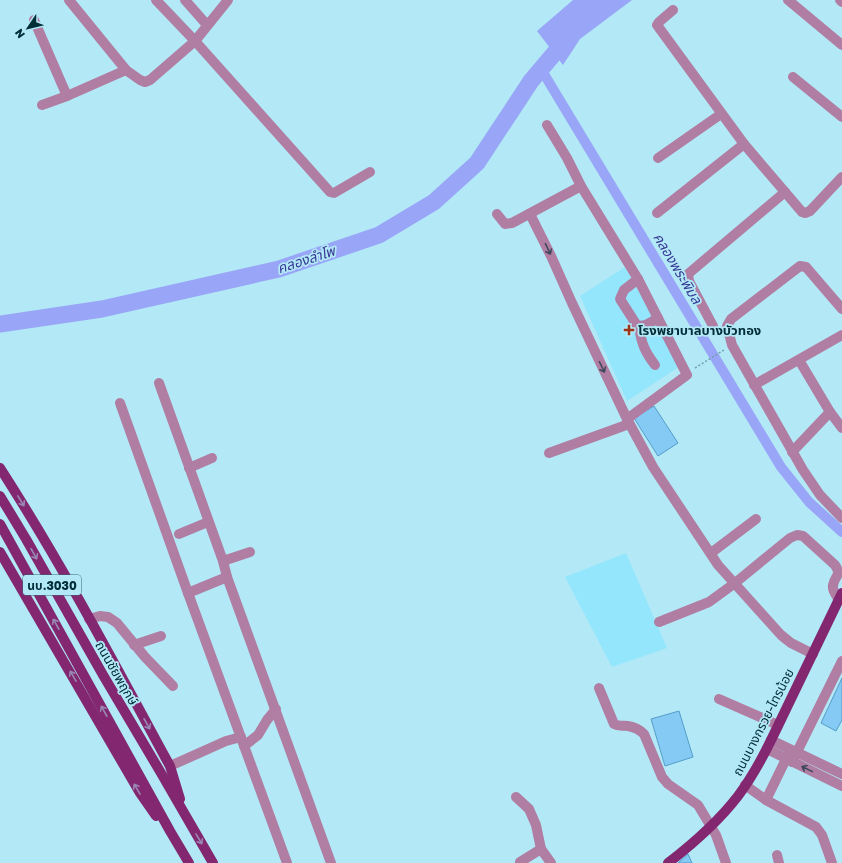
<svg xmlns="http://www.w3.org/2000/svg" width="842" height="863" viewBox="0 0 842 863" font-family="'Golos Text','Noto Sans Thai',sans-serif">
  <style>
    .built { fill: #94e6fc }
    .water { fill: #99a5f6 }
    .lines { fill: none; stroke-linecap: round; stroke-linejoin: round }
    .canal { stroke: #99a5f6; stroke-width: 10 }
    .river { stroke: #99a5f6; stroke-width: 17 }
    .building { fill: #84caf5; stroke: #559dc8 }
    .path { stroke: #6d9fac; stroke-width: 1.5; stroke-dasharray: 2 2; stroke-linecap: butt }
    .minor { stroke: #b17ea3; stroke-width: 10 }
    .major { stroke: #822770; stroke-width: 10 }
    .oneway { stroke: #3f495d }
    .oneway2 { stroke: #9a88b4 }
    .poi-dot { fill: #9d3516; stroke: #b3e9f7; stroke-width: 1.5 }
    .labels { text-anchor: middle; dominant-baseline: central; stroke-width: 3.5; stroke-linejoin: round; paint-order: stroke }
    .shield { fill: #b3e9f7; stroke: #366571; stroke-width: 1 }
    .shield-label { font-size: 12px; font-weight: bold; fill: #012d37 }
    .poi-label { font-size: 13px; font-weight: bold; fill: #012d37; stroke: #b3e9f7; text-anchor: start }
    .street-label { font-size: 13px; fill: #012d37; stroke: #b3e9f7 }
    .water-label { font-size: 14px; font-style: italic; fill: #363893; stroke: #b3e9f7 }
  </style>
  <rect width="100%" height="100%" fill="#b3e9f7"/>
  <g class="built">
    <polygon points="625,267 682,365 627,401 580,296"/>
    <polygon points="626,553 667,648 612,667 565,577"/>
  </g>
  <polygon class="water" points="573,0 632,0 580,39 563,65 537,31"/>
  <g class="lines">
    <polyline class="canal" points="541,69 781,467 809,502 842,532"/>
    <polyline class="river" points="0,324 102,309 279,269 379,235 434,202 477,163 531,81 569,36"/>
  </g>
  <g class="building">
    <polygon points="654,406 678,443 658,456 634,418"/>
    <polygon points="842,678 842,720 836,731 821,723"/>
    <polygon points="679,711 693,757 665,766 651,719"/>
    <polygon points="688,854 692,863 678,863"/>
  </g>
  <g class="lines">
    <polyline class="path" points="695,368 724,350"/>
    <g class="minor">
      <polyline points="69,0 126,70 140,80 145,82 150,80 195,41 228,0"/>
      <polyline points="156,0 195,41 330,192 334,193 370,172"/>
      <polyline points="185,0 207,25"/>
      <polyline points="788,0 842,45"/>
      <polyline points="840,0 842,2"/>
      <polyline points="673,10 659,22 657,25 744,144 802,212 805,213 810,211 842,177"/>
      <polyline points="34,20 67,96"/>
      <polyline points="793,77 842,117"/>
      <polyline points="42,105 67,96 126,70"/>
      <polyline points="547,125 567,158 581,186 638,279 687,375 627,419"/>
      <polyline points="658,158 721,114"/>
      <polyline points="657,213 744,144"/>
      <polyline points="497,214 505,224 512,223 581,186"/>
      <polyline points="530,214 551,256 572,303 627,419 653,467 718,565 781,635 791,643 813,654"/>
      <path d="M 638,279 L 624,290 L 620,299 L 636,324 C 643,329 651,322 658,318"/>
      <polyline points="842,309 806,267 800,266 731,319 727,326 732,345 803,470 820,495 842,518"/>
      <path d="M 639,326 C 641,343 645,352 655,365"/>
      <polyline points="713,326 689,281 688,274 785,192"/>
      <polyline points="799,360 830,412 842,428"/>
      <polyline points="159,383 223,561 227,577 331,863"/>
      <polyline points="754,385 842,335"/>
      <polyline points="120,403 188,593 287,863"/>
      <polyline points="792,452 830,412"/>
      <polyline points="549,453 629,424"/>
      <polyline points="189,468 212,458"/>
      <polyline points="179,534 208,522"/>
      <polyline points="711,553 756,519"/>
      <polyline points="223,561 250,552"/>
      <polyline points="188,593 227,577"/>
      <polyline points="89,619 100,616 108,617 117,623 145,657 173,686"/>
      <path d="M 659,622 L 709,602 L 735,583 L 790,538 L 797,535 L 803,536 L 835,565 C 842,576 835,575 833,585 C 832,590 836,595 839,600"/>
      <polyline points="134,645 161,636"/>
      <path d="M 599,688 L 614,724 C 619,727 623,725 628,726 C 634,727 640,730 644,734 L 662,777 L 668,784 L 698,805 L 716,835 L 726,863"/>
      <polyline points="719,699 778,725"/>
      <polyline points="771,740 842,774"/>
      <polyline points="244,746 258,735 267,720 276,709"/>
      <polyline points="767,749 842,786"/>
      <polyline points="792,762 842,661"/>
      <polyline points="170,766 226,741 241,737"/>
      <polyline points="745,785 766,800 816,827 822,835 832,863"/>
      <polyline points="516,797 529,809 536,825 541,849 551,863"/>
      <polyline points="766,800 789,753"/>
      <polyline points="777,855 779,863"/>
      <polyline points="520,862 541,849"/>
    </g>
    <g class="major">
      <path d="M 0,468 C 60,561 112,659 165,757 L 170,766 L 180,799"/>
      <polyline points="0,496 26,539 103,675 161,773 213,863"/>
      <polyline points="0,524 170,831 189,863"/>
      <polyline points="0,552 140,793 156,816"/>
      <path d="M 668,863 C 694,843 718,822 738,796 C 759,768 773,736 788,705 C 806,668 824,630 842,593"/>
    </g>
  </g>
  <defs><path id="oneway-shaft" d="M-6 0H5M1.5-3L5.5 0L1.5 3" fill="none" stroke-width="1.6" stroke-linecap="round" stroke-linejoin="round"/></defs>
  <g class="oneway">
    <use href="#oneway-shaft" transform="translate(548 249) rotate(64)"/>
    <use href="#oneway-shaft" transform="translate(602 367) rotate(64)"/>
    <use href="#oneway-shaft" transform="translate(807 769) rotate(-154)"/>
  </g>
  <g class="oneway2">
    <use href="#oneway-shaft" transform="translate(21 501) rotate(58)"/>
    <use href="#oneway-shaft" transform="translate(34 554) rotate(61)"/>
    <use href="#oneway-shaft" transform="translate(56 624) rotate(-119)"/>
    <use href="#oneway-shaft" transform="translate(73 676) rotate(-120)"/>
    <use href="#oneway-shaft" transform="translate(104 711) rotate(-119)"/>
    <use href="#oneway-shaft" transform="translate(147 724) rotate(61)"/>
    <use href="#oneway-shaft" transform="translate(137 789) rotate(-120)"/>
    <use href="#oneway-shaft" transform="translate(199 839) rotate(59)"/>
  </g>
  <path class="poi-dot" d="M627 324h4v4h4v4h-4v4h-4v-4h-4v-4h4z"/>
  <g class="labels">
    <rect class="shield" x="23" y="575" width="58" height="20" rx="3"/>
    <g class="shield-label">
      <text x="52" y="585">นบ.3030</text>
    </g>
    <g class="poi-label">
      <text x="638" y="330">โรงพยาบาลบางบัวทอง</text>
    </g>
    <g class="street-label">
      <text transform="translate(117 673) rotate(60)">ถนนชัยพฤกษ์</text>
      <text transform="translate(763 722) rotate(-63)">ถนนบางกรวย-ไทรน้อย</text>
    </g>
    <g class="water-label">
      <text transform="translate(306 259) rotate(-18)">คลองลำโพ</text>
      <text transform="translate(678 268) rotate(59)">คลองพระพิมล</text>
    </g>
  </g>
  <g transform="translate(28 28) rotate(235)" stroke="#b3e9f7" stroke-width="3" paint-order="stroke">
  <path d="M0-3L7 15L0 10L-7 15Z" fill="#012d37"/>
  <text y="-6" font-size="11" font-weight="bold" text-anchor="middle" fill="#012d37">N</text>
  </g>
</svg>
